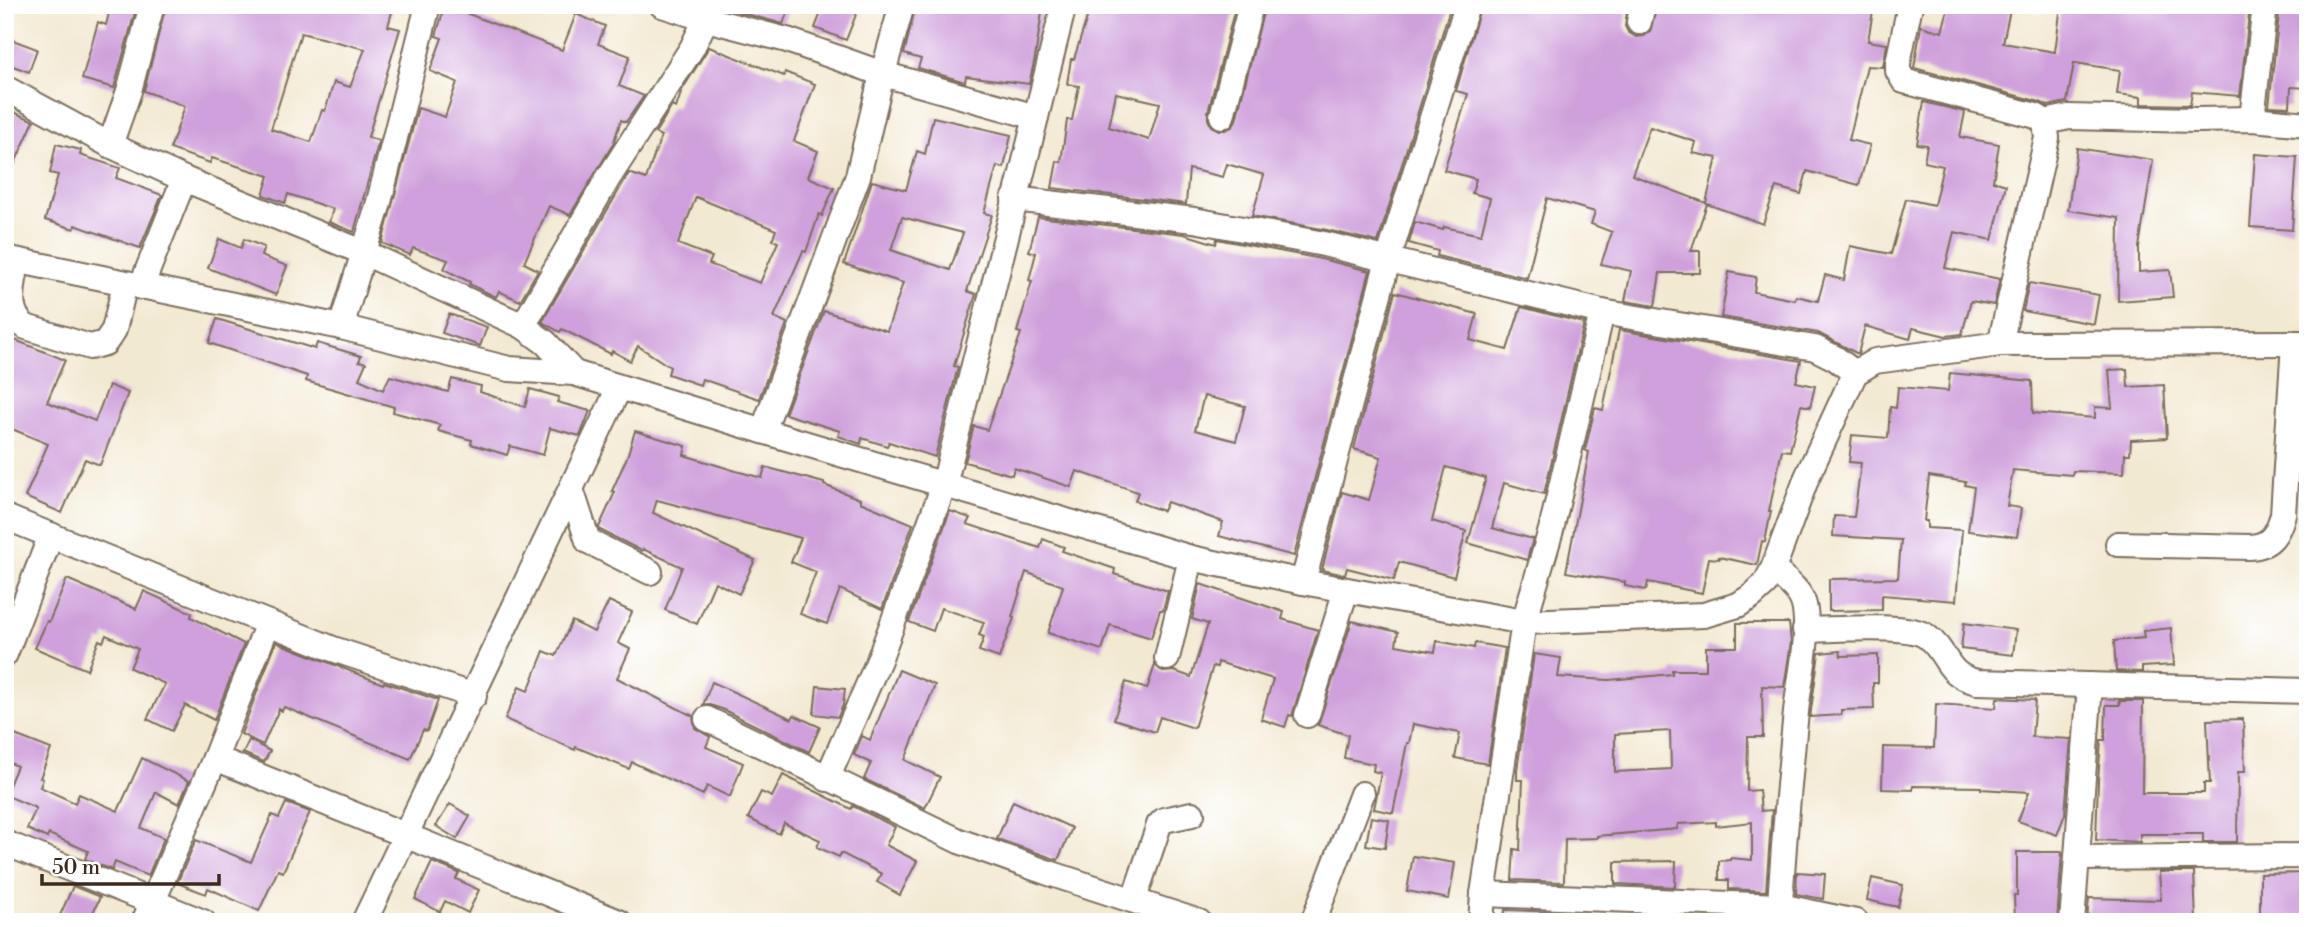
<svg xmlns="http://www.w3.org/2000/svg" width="2313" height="927" viewBox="0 0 2313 927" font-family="'Libre Bodoni',serif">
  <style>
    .building { fill: #cfa0db; fill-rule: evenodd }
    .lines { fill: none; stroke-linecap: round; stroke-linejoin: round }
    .minor-casing { stroke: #7b6d5d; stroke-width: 28 }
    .minor { stroke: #fff; stroke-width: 24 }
  </style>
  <rect width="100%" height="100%" fill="#fff"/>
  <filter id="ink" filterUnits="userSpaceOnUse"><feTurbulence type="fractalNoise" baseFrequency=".0143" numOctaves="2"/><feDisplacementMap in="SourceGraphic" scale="14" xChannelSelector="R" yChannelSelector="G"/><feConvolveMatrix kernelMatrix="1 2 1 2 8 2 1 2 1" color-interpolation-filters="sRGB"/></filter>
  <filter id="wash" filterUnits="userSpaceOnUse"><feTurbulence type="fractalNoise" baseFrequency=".00686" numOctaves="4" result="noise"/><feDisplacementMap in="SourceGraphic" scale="28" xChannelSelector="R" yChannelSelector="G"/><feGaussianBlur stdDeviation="1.57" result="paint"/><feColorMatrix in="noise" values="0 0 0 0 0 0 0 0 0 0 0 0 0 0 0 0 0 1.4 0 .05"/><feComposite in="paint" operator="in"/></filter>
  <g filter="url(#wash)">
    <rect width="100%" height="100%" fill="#f2e9d1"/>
    <g id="blocks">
      <g class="building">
        <polygon points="111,5 137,5 114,88 82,79 98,22 106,25"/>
        <path d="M 166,5 L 394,5 L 388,26 L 400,29 L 368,137 L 379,141 L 354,232 L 329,222 L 333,209 L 288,194 L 285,203 L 263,195 L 269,176 L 212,158 L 210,163 L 170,149 L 185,106 L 144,91 ZM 301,33 L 365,49 L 350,87 L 334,82 L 325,111 L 322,110 L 311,142 L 271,129 Z"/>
        <polygon points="445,5 562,50 576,14 605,26 598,44 630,56 619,86 644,96 626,122 621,120 613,144 570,215 549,206 524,263 538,270 520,301 499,291 496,297 469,284 470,282 444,269 448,260 413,248 410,255 382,243 418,108 445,117 457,82 430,71 442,38 436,36"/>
        <polygon points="725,5 790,5 783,24 739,12"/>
        <polygon points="824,5 840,5 857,12 846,40 815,28"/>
        <polygon points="916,5 1043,5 1035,58 1029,84 966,76 965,82 918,68 921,59 904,54"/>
        <path d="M 1091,5 L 1226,5 L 1235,8 L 1208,112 L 1208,119 L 1211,126 L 1219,130 L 1225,130 L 1232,127 L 1236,120 L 1265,5 L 1451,5 L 1378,242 L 1327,230 L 1252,216 L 1264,175 L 1227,164 L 1223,177 L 1189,169 L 1186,204 L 1052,188 L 1057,161 L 1061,162 L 1067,120 L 1072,120 L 1079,86 L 1067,84 L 1071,59 L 1074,59 ZM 1116,93 L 1160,103 L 1149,140 L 1109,127 Z"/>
        <path d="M 1481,5 L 1628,5 L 1625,26 L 1628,32 L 1636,37 L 1644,36 L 1650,32 L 1657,5 L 1874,5 L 1868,41 L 1887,44 L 1883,67 L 1867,66 L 1849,140 L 1870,145 L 1859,185 L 1807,171 L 1801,194 L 1776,187 L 1763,224 L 1707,204 L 1691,251 L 1700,251 L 1700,273 L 1660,273 L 1655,306 L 1625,301 L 1631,271 L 1601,264 L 1612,232 L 1591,224 L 1595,212 L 1547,198 L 1527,278 L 1437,256 L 1438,251 L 1409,243 L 1415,222 L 1443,230 L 1444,227 L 1481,235 L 1490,198 L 1472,193 L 1476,179 L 1444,170 L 1468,94 L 1456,91 ZM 1650,127 L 1696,142 L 1693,153 L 1717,158 L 1706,203 L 1632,175 Z"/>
        <polygon points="1949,5 2011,5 2003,43 2055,52 2061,5 2250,5 2240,96 2192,92 2190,105 2141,104 2141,97 2117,94 2120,70 2074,63 2067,102 2048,106 2040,102 1914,68 1921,26 1942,32"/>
        <polygon points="2280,5 2308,5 2308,88 2291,87 2290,107 2269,106"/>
        <polygon points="5,37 37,49 29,72 5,63"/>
        <path d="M 709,47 L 784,76 L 785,72 L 815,84 L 794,141 L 818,151 L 808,177 L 834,188 L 822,216 L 819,214 L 806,252 L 803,251 L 774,317 L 787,323 L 759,399 L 702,379 L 700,385 L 668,374 L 670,367 L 638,346 L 630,361 L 612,351 L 611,354 L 562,329 L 560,332 L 542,322 L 629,173 L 646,179 L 661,136 L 655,133 L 672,106 L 676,108 L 682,90 ZM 696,197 L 776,230 L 772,240 L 778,242 L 760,283 L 709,264 L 712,257 L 678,244 Z"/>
        <polygon points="1924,102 1965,112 1960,137 1999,144 1993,181 2006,185 1992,240 1954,232 1945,268 2000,279 1994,305 1971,301 1962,334 1946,336 1913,328 1910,339 1865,326 1858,354 1818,333 1721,317 1729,272 1756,277 1754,292 1795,300 1796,296 1818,301 1825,275 1844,280 1850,246 1891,254 1906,199 1934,205 1943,166 1924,162 1927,145 1917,144"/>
        <polygon points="5,108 34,121 5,185"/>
        <path d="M 933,117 L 1011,135 L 1004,168 L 997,166 L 984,213 L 992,215 L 967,291 L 976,294 L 954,366 L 958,367 L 935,457 L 889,442 L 887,446 L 862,438 L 861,444 L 838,436 L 840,431 L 785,414 L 824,311 L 887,331 L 903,283 L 844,264 L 872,181 L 906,190 L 917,151 L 925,154 ZM 902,217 L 963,233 L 950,270 L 891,250 Z"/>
        <polygon points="56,144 81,150 80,155 120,168 116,178 162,195 140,248 75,225 74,229 45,220 58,175 50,173"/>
        <polygon points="2077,148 2153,160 2139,247 2139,272 2170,270 2173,297 2118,301 2119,218 2068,210"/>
        <polygon points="2255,154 2297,157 2292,230 2250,227"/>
        <path d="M 1038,217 L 1184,234 L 1216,244 L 1217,239 L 1321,259 L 1370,271 L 1294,556 L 1219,536 L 1223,522 L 1167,502 L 1163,511 L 1135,501 L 1138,492 L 1077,471 L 1071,487 L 1014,468 L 1012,475 L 965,462 L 974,426 L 987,430 L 1021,333 L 1017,332 L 1032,281 L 1029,280 L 1036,253 L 1029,251 ZM 1204,396 L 1245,406 L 1236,441 L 1195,430 Z"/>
        <polygon points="219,239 241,248 244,239 264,247 261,256 287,266 276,295 208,268"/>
        <polygon points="2029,283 2099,295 2094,324 2023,311"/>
        <polygon points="1395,292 1477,314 1470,340 1507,350 1521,307 1584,323 1544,494 1504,483 1492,528 1533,539 1527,560 1468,543 1486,478 1446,467 1432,521 1466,531 1454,577 1399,562 1394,580 1347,568 1345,575 1322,570 1342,492 1369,500 1381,457 1354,449"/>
        <polygon points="449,314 487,327 480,346 442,333"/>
        <polygon points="217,319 315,349 317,343 361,356 359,361 366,363 359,379 383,390 390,376 448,392 452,379 481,386 480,392 525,407 530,389 559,397 557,402 590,411 580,436 550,428 543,455 510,446 507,455 471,444 472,440 438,431 440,425 393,412 394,407 306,381 307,376 209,343"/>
        <polygon points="1619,330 1801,361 1796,382 1815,386 1810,407 1801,405 1790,451 1782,450 1769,511 1771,511 1765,542 1762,541 1757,565 1719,557 1719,559 1709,558 1702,593 1648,582 1646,590 1625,586 1625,582 1566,572 1589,452 1585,450 1595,408 1603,410"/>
        <polygon points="5,336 65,360 47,402 95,421 109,385 128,393 100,465 85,459 62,513 25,497 48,444 5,426"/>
        <polygon points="2127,369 2128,387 2164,385 2167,438 2131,440 2130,454 2125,454 2124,473 2073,471 2072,475 2013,470 2007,506 2021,508 2017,537 1968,531 1974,487 1965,485 1966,482 1929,476 1924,521 1927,521 1927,528 1962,530 1956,601 1882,595 1882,610 1829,611 1829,579 1898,578 1901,540 1833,536 1834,516 1854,517 1861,463 1849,462 1852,435 1888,438 1890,407 1896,408 1898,387 1948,391 1950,373 2032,381 2033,413 2095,418 2095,407 2112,408 2109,370"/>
        <polygon points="635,431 686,446 684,455 736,471 762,478 765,467 824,483 824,485 860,499 860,502 913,524 882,609 840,589 827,624 800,614 816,572 791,562 801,538 657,500 653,513 755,560 739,594 715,582 697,624 665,610 682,567 643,549 642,551 600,530 599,527 615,492 612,491 627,457"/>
        <polygon points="950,511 970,518 967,524 1040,548 1043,539 1064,547 1062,551 1115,569 1114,574 1168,591 1163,610 1160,610 1151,638 1110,625 1102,650 1048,633 1063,586 1026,572 1012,617 1014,618 999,658 979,651 984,637 979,635 984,622 941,608 933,631 909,622"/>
        <polygon points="67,579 136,609 144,591 192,613 191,617 244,644 214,720 185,705 172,731 147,719 165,684 130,668 138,649 106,635 103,642 99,640 87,670 35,648 47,621 49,622"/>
        <polygon points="1200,584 1284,612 1282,619 1318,630 1292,716 1289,715 1285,727 1261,719 1273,679 1218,662 1217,667 1213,666 1194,728 1160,717 1155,732 1114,719 1126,682 1147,689 1155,665 1163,672 1174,671 1191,677 1208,624 1192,619"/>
        <polygon points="609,601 632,612 618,643 630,649 617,678 693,716 695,728 710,737 706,747 743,763 730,797 707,786 703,795 632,762 629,769 576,747 575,750 505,719 519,687 528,691 544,651 556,656 572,621 594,632"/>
        <polygon points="1352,621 1398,632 1396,645 1435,652 1437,641 1474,648 1475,643 1505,648 1488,764 1455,758 1460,733 1413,724 1409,743 1407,743 1393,813 1374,809 1381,773 1373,771 1374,764 1344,758 1348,735 1318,725"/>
        <path d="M 1737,623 L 1789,623 L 1791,643 L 1784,687 L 1762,686 L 1763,737 L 1748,737 L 1747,791 L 1759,790 L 1761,811 L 1772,810 L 1766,891 L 1729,889 L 1729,880 L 1719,880 L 1719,861 L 1730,860 L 1730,858 L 1752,860 L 1752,822 L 1716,826 L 1716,822 L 1678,824 L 1677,829 L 1597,836 L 1597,838 L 1565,839 L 1564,882 L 1512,880 L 1514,849 L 1520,850 L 1523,780 L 1517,780 L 1517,770 L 1534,654 L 1561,658 L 1558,677 L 1609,680 L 1672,674 L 1672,670 L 1706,670 L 1706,647 L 1737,647 ZM 1670,731 L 1671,769 L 1615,772 L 1615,734 Z"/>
        <polygon points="1964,623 2016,630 2013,655 1961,649"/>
        <polygon points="2171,628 2174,665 2142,667 2142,672 2116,671 2114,641 2144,638 2143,631"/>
        <polygon points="276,642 383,684 384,682 438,700 427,731 423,730 410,759 284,707 282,711 279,709 263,745 241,734"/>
        <polygon points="1840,651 1841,656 1878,655 1878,683 1873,683 1874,709 1841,710 1841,715 1810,717 1819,653"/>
        <polygon points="899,670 935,685 905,760 940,777 925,808 864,779 871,763 854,755 862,736 870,740"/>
        <polygon points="712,682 792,719 794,715 820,727 809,752 722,709 707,704 703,705"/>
        <polygon points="817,686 845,689 843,705 838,717 814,714"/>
        <polygon points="1997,698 2035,700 2032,737 2071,739 2065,814 2057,835 2018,821 2029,792 1981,789 1981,787 1913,786 1913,790 1882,789 1883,747 1934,748 1936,704 1996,708"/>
        <polygon points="2119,701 2143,701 2142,793 2204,793 2204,783 2210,783 2207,720 2243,719 2245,772 2238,772 2237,842 2203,842 2203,834 2140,834 2140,842 2096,840 2098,781 2101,740 2105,740 2106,705 2120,705"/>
        <polygon points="15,735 51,749 40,778 43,779 40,787 75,803 79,794 118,811 142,758 189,781 179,804 156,792 141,828 164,838 148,876 115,862 112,870 85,859 88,851 49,834 47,838 27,829 36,808 5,795 17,766 6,761"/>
        <polygon points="249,740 270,751 264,762 243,753"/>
        <polygon points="783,775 851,809 853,806 895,827 886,845 917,861 900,895 877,882 882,874 841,853 839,857 817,847 820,840 784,823 779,834 748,818 761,792 772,797"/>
        <polygon points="1013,801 1072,828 1058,860 997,839"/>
        <polygon points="286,803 310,812 283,872 278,870 259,911 208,888 206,894 177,883 196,840 251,862 272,815 279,818"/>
        <polygon points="450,804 470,816 457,839 436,826"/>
        <polygon points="1371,817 1389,820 1385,848 1366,845"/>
        <polygon points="2017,852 2062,852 2057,922 2042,922 2042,920 2015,921 2014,895 2017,895"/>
        <polygon points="1413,856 1455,863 1449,899 1407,891"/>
        <polygon points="1676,861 1675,887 1615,884 1615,862"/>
        <polygon points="432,862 459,873 456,879 479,890 468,913 445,901 440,912 415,899"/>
        <polygon points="1797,872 1825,874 1823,899 1796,894"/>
        <polygon points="2159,872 2194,872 2196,922 2087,922 2089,898 2161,900"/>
        <polygon points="2308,873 2308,922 2260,922 2260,874"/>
        <polygon points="1872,878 1903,885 1898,907 1867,900"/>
        <polygon points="73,886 100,897 89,922 57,922"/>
        <polygon points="1505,910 1562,912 1562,922 1504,922"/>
      </g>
    </g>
  </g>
  <g filter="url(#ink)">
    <use href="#blocks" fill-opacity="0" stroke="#7b6d5d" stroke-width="2"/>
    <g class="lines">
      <g class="minor-casing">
        <g id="minor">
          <polyline points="662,5 706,19 787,40 883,74 1036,117"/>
          <polyline points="1910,5 1898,63 1898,71 1904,81 2036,116 2045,122 2047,138 2000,344"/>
          <polyline points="1639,22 1643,5"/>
          <polyline points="5,88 110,145 184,179 365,253 523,326 546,343 574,373"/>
          <polyline points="1222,116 1251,5"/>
          <polyline points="2252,119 2265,5"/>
          <polyline points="2045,122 2069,117 2196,120 2252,119 2308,124"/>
          <polyline points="110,145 129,91 152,5"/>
          <polyline points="1014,199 1194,220 1324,244 1602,312 1815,348 1835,358 1855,373"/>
          <polyline points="5,258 341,327 509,369 574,373 763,431 1191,558 1303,582 1524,622 1704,615 1738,605 1752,596 1765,584 1773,569 1807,477 1855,373 1875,361 2000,344 2308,343"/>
          <path d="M 17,261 C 14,283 4,312 26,327 L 90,347 L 105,343 L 114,330 L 125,284"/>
          <polyline points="141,287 184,179"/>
          <polyline points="523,326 607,180 692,48 706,19"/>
          <polyline points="341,327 378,206 428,5"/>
          <polyline points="763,431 858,176 879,87 902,5"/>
          <polyline points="571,489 588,541 650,572"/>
          <polyline points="5,517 333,649 474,696"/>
          <path d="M 2118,544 L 2250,547 C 2271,546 2278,533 2283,514 L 2294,343"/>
          <path d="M 1773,569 C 1784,579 1800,589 1804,605 C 1811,636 1799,680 1796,712 C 1789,781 1783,851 1779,921"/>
          <polyline points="1303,582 1388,260 1467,5"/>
          <path d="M 1805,630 C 1832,630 1907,623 1926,636 C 1949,652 1943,674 1977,682 L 2308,691"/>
          <polyline points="5,654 51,535"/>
          <polyline points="1167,658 1191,558"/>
          <polyline points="1307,715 1346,590"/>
          <polyline points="707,719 959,841 1046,872 1199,922"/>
          <polyline points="215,758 619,922"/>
          <polyline points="827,779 879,660 944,485 1064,5"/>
          <polyline points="5,843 203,922"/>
          <polyline points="2077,858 2308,856"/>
          <polyline points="1483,894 1780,906 1856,922"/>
          <polyline points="1134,899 1159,825 1164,820 1192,814"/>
          <polyline points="144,922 215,758 268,623"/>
          <polyline points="364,922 619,388"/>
          <polyline points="1313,922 1362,794"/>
          <polyline points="1481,922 1483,894 1524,622 1551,530 1602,312"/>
          <polyline points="2072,922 2090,685"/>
        </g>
      </g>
      <use href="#minor" class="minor"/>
    </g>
  </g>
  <rect width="2313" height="927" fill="none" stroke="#fff" stroke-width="28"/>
  <path d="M42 874v10h177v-10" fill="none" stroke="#3b2a1e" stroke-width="3.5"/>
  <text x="52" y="874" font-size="21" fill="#3b2a1e" stroke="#ffffff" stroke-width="5" paint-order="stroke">50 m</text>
</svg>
